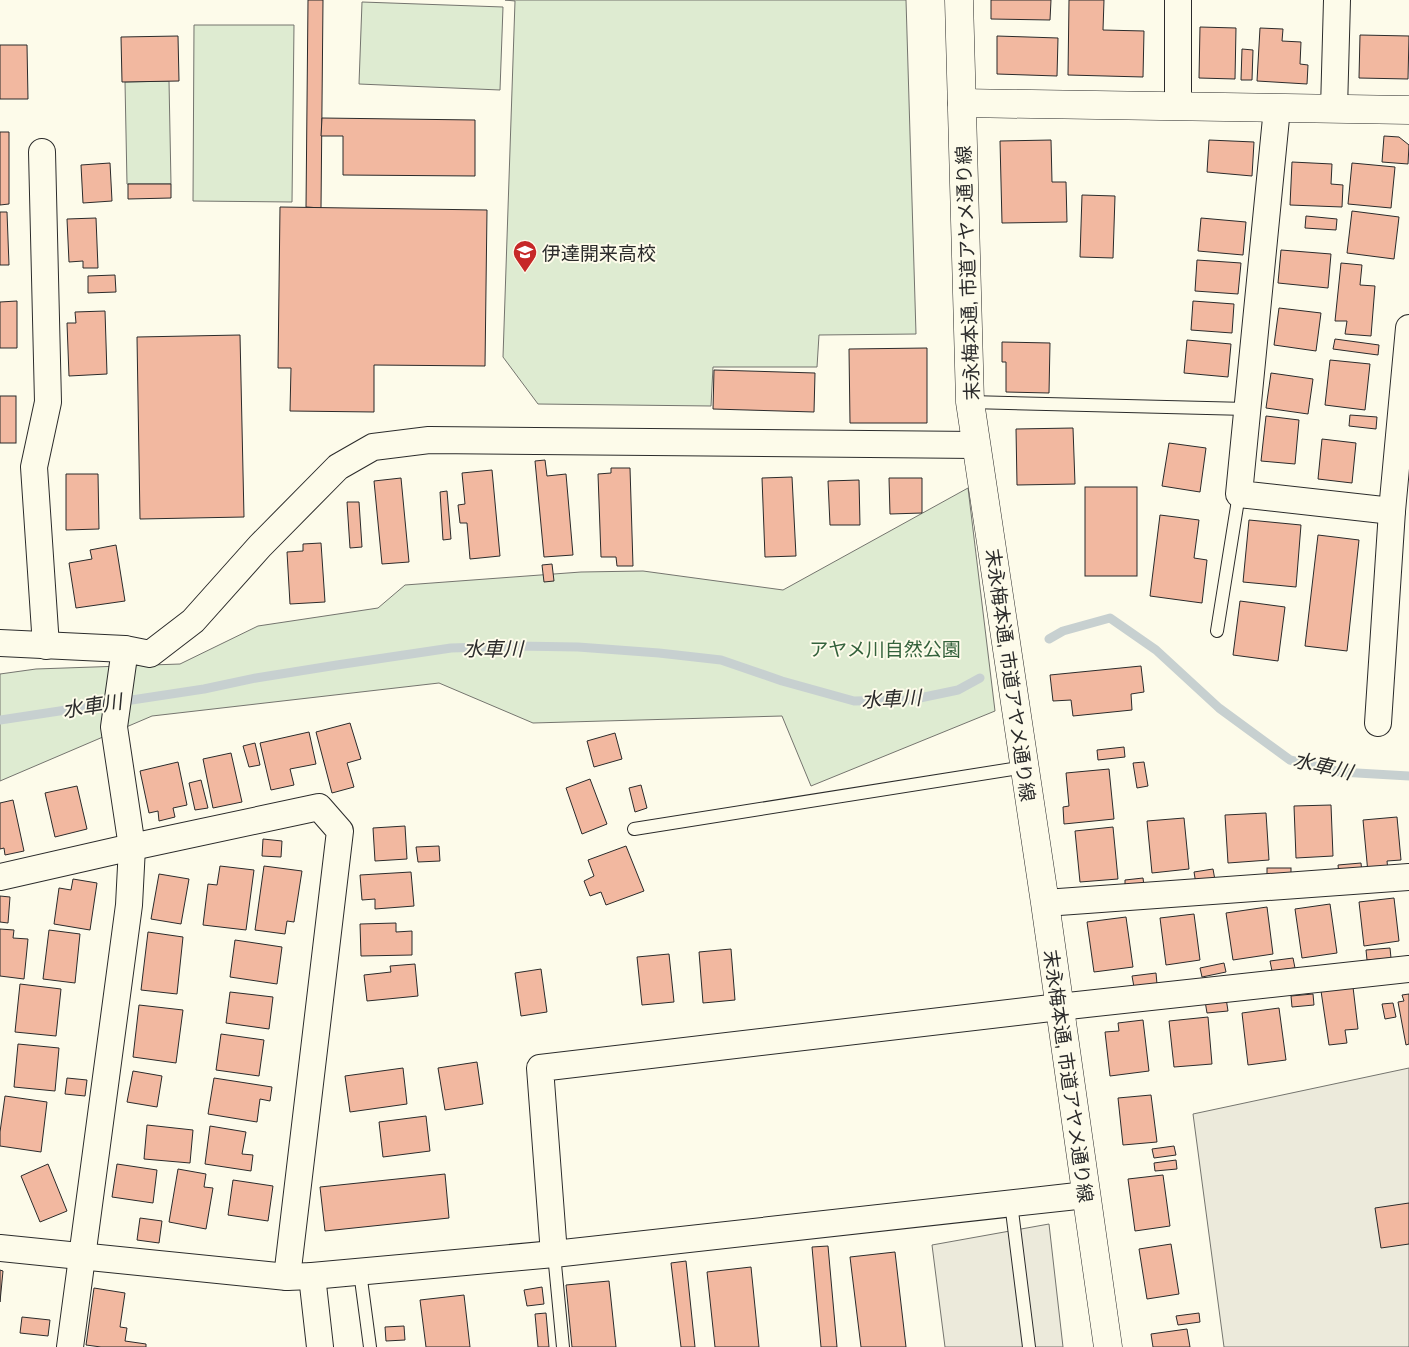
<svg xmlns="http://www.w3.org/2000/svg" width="1409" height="1347" viewBox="0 0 1409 1347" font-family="'Exo 2','Noto Sans JP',sans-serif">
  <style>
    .green { fill: #deebd1; stroke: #74746e }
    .parking { fill: #eceadb; stroke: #74746e }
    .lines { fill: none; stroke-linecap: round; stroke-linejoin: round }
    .stream { stroke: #c7d0d0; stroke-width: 9 }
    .building { fill: #f2b8a0; stroke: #2b2b2b }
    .lane-casing { stroke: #2b2b2b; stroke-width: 14 }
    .street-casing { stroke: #2b2b2b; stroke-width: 28 }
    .secondary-casing { stroke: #2b2b2b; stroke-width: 29 }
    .lane { stroke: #fdfbea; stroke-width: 12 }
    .street { stroke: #fdfbea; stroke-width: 26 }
    .secondary { stroke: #fdfbea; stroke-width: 28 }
    .labels { text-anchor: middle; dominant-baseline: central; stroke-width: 4; stroke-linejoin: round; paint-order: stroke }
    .poi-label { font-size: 19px; fill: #2b2b2b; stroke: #fdfbea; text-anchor: start }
    .street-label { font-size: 19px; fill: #2b2b2b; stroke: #fdfbea }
    .park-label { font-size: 19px; fill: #34623c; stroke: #fdfbea }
    .water-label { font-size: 20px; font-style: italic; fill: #2b2b2b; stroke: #fdfbea }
  </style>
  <rect width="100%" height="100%" fill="#fdfbea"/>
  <g class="green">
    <polygon points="505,0 906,0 916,334 819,335 817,367 713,367 711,406 538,404 503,357 515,1"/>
    <polygon points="362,2 503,7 500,90 359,84"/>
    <polygon points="194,25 294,25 292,202 193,201"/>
    <polygon points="169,81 171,184 127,184 125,82"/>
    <polygon points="968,488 995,711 811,786 782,716 533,723 439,683 152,716 0,781 0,674 36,669 180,664 258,626 378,608 405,585 581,572 643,571 783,590"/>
  </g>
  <g class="parking">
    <polygon points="1409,1068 1409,1347 1224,1347 1193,1114"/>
    <polygon points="1049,1224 1063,1347 945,1347 932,1245"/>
  </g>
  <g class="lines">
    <g class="stream">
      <polyline points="1049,639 1063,631 1110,618 1156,650 1219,708 1290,760 1340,772 1409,776"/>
      <polyline points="0,720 204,689 256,678 337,665 451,648 516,646 578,647 659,653 721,660 782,681 854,701 910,700 958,690 980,678"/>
    </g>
  </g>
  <g class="building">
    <polygon points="308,0 323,0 321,208 306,207"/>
    <polygon points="991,0 1051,0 1050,20 991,19"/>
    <polygon points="1069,0 1104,0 1103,30 1144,31 1143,77 1068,75"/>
    <polygon points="1200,27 1236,28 1235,79 1199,78"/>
    <polygon points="1260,28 1283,29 1282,41 1301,42 1300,64 1308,65 1307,84 1257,81"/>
    <polygon points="1360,35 1409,36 1408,79 1359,78"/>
    <polygon points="178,36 179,81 122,82 121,37"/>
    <polygon points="997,36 1058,38 1057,76 997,74"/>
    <polygon points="0,45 27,45 28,99 0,99"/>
    <polygon points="1242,49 1253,50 1252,80 1241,80"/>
    <polygon points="322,118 475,120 475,176 343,175 343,136 321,136"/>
    <polygon points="0,132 9,132 9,204 0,205"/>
    <polygon points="1384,136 1399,137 1409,145 1408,164 1382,162"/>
    <polygon points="1051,140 1052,182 1066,182 1067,222 1002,223 1000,141"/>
    <polygon points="1209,140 1254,142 1252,176 1207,172"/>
    <polygon points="1292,162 1332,164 1331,184 1343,185 1342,207 1290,205"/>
    <polygon points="110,163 112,201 83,203 81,165"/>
    <polygon points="1352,163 1395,167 1391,208 1348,204"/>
    <polygon points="128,184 171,184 171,198 128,199"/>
    <polygon points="1082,195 1115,196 1113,258 1080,257"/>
    <polygon points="280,207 487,210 485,366 374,365 374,412 290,411 291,368 278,368"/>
    <polygon points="1352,211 1399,217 1394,259 1347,253"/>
    <polygon points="0,212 7,212 9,265 0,265"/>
    <polygon points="1306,216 1337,219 1336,230 1305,228"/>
    <polygon points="96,218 98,268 83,268 83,261 69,262 67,219"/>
    <polygon points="1201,218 1246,222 1243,255 1198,251"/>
    <polygon points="1281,250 1331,254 1328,288 1278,283"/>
    <polygon points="1197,260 1241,263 1238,294 1195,291"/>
    <polygon points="1341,263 1362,265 1360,285 1375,286 1371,336 1345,334 1347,321 1335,321"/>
    <polygon points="115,275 116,292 88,293 88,276"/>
    <polygon points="17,301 17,348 0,348 0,302"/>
    <polygon points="1193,301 1234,304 1232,333 1191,330"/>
    <polygon points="1279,308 1321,313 1316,351 1274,345"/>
    <polygon points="105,311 107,374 69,376 67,323 76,323 75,312"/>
    <polygon points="240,335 244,517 140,519 137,337"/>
    <polygon points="1335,339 1379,345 1378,355 1333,349"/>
    <polygon points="1187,340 1231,344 1228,377 1184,373"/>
    <polygon points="1002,342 1050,343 1049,393 1006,392 1006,362 1002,362"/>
    <polygon points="927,348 927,423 850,423 849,349"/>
    <polygon points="1330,360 1370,364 1365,410 1325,405"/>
    <polygon points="714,370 815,373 814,412 713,409"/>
    <polygon points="1271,373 1313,379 1308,414 1266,408"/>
    <rect x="0" y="396" width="16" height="47"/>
    <polygon points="1350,415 1377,417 1376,429 1349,426"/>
    <polygon points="1266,416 1299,420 1295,464 1261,461"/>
    <polygon points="1073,428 1075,484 1017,485 1016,429"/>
    <polygon points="1322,439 1356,443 1352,483 1318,479"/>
    <polygon points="1169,443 1206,448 1200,492 1162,486"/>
    <polygon points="545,460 547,476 566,474 573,555 544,557 535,461"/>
    <polygon points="611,468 630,468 633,566 617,566 616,557 601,557 598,474 611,473"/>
    <polygon points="492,470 500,556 470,559 467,523 460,523 458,505 465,504 462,473"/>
    <polygon points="66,474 98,474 99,529 66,530"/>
    <polygon points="792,477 796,556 765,557 762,478"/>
    <polygon points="401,478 409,562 382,564 374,481"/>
    <polygon points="889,478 922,478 922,513 890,514"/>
    <polygon points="859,480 860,525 830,525 828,481"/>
    <rect x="1085" y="487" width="52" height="89"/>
    <polygon points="447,491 451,539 443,540 440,492"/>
    <polygon points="347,502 359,502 362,547 350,548"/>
    <polygon points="1160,515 1199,520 1194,558 1207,560 1202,603 1150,596"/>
    <polygon points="1249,520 1301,525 1296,587 1243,582"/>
    <polygon points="1318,535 1359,540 1347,651 1305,646"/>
    <polygon points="321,543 325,602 290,604 287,552 303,551 303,544"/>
    <polygon points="116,545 125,601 76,608 69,563 92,559 90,550"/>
    <polygon points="552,564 554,581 544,582 542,565"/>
    <polygon points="1240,601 1285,607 1278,661 1233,655"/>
    <polygon points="1141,666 1144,692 1131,694 1132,710 1073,716 1071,700 1053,701 1050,675"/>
    <polygon points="350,723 361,759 347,763 354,787 332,793 316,732"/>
    <polygon points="309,732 316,764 290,769 294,785 271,790 260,743"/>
    <polygon points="615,733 622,759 594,767 587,741"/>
    <polygon points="255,743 260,765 249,767 243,746"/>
    <polygon points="1124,747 1125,757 1098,760 1097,750"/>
    <polygon points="231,753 242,802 213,808 203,759"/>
    <polygon points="178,762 187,805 173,808 175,817 159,821 158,811 149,813 140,771"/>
    <polygon points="1144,762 1148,786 1137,788 1133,763"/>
    <polygon points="1109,769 1114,819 1064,824 1063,807 1069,806 1066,773"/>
    <polygon points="590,779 607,824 582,834 566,788"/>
    <polygon points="201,780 208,808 195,810 189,783"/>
    <polygon points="641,785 647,808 635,812 629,788"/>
    <polygon points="77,786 87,829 55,837 45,793"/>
    <polygon points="13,800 24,851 5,855 4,848 0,849 0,803"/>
    <polygon points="1331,805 1333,856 1296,858 1294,806"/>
    <polygon points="1266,813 1269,860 1228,863 1225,815"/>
    <polygon points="1397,817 1401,860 1387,861 1388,871 1368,873 1363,820"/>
    <polygon points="1184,818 1189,869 1152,873 1147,821"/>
    <polygon points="405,826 407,859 375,861 373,828"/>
    <polygon points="1113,827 1118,879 1080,882 1075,831"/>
    <polygon points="263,839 282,841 281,857 262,856"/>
    <polygon points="439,846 440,861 418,862 416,847"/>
    <polygon points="626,846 644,891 606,905 601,892 590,896 584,881 594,876 588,860"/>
    <polygon points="1361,863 1362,873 1339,875 1338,865"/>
    <polygon points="220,866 254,870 246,930 203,925 208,884 217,885"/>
    <polygon points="264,866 302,871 294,922 287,921 285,934 255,930"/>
    <rect x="1267" y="868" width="24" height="7"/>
    <polygon points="1213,869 1215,880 1196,884 1194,872"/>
    <polygon points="411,872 414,906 375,909 375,899 362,900 360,875"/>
    <polygon points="159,874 189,879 181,924 151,919"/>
    <polygon points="1143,878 1144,886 1125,888 1125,880"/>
    <polygon points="73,879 97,883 90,930 54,924 59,888 71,890"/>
    <polygon points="0,896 10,897 8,923 0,922"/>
    <polygon points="1394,898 1399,941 1364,946 1359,902"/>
    <polygon points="1330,904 1337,953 1302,958 1295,909"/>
    <polygon points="1267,907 1273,954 1233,960 1226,913"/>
    <polygon points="1194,914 1200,960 1166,965 1160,918"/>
    <polygon points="1126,917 1133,967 1094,972 1087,922"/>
    <polygon points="396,923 396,932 412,931 412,955 361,956 360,924"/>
    <polygon points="0,929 14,930 13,938 28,939 24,979 0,976"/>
    <polygon points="49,930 80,934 75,983 43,979"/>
    <polygon points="148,932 183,937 177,994 141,990"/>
    <polygon points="235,940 282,947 277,984 230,977"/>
    <polygon points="1390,948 1391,958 1367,960 1366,950"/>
    <polygon points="731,949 735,1000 703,1003 699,952"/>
    <polygon points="669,954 674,1002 642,1005 637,957"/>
    <polygon points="1293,958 1295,968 1272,971 1270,961"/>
    <polygon points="1224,963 1226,972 1202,977 1200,968"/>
    <polygon points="415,964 418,996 367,1001 364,975 391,972 390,966"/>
    <polygon points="541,969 547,1012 521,1016 515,973"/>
    <polygon points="1156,973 1157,984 1134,987 1132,976"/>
    <polygon points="20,984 61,989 56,1036 15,1032"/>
    <polygon points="1353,987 1358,1029 1345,1030 1347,1043 1329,1045 1321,991"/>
    <polygon points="230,992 273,997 269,1029 226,1023"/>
    <polygon points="1313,994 1314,1005 1292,1007 1291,996"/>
    <polygon points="1409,994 1409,1044 1406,1045 1398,1002 1404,1001 1402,995"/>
    <polygon points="1226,998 1228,1011 1207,1013 1205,1001"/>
    <polygon points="1393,1003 1396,1017 1385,1019 1382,1004"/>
    <polygon points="139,1005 183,1010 176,1063 133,1057"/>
    <polygon points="1279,1008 1286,1060 1248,1065 1242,1013"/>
    <polygon points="1208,1017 1212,1064 1174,1067 1169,1021"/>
    <polygon points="1143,1020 1149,1071 1110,1076 1105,1032 1119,1031 1118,1023"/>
    <polygon points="221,1034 264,1040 259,1076 216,1070"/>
    <polygon points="18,1044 59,1048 55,1091 14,1087"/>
    <polygon points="477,1062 483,1104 445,1110 438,1068"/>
    <polygon points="403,1068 407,1104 350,1112 345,1076"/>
    <polygon points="133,1071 162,1076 157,1107 127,1102"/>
    <polygon points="67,1078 87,1080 85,1096 65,1094"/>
    <polygon points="214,1078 272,1087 270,1101 260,1099 257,1122 208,1114"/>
    <polygon points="1151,1095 1157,1142 1123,1145 1118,1098"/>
    <polygon points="5,1096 47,1102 41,1152 0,1146 0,1132"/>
    <polygon points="426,1116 430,1151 383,1157 379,1122"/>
    <polygon points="147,1125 193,1130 190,1163 144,1159"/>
    <polygon points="210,1126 246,1132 242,1154 253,1155 251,1171 205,1164"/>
    <polygon points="1174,1146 1176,1155 1154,1158 1152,1149"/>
    <polygon points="1176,1160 1177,1169 1155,1171 1154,1163"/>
    <polygon points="48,1164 67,1211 40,1222 21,1176"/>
    <polygon points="117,1164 157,1170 153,1203 112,1197"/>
    <polygon points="178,1169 206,1174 204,1187 213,1188 206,1229 169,1222"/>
    <polygon points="445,1174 449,1218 325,1231 320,1187"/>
    <polygon points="1163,1175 1170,1226 1135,1231 1128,1179"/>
    <polygon points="233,1180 273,1186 268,1221 228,1215"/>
    <polygon points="1409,1203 1409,1244 1381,1248 1375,1208"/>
    <polygon points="140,1218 162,1221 159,1243 137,1240"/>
    <polygon points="1171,1244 1179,1294 1147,1299 1139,1249"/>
    <polygon points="828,1246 837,1347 821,1347 812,1247"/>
    <polygon points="895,1252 906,1347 861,1347 850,1257"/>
    <polygon points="686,1261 695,1347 681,1347 671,1263"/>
    <polygon points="751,1267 759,1347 715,1347 707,1272"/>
    <polygon points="0,1270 3,1271 0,1302"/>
    <polygon points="609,1281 616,1347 572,1347 566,1285"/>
    <polygon points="542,1287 544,1304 527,1306 524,1290"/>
    <polygon points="94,1288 125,1293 120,1327 127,1328 125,1341 146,1344 146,1347 101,1347 86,1345"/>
    <polygon points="464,1295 470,1347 426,1347 420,1300"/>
    <polygon points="546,1313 549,1347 538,1347 535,1314"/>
    <polygon points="1199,1313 1200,1322 1178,1325 1176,1316"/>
    <polygon points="22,1317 50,1320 48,1336 20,1333"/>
    <polygon points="404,1326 405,1340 386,1341 385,1327"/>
    <polygon points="1187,1329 1190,1347 1153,1347 1151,1334"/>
  </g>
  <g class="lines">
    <g class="lane-casing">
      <g id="lane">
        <polyline points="970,402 1247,409"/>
        <polyline points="1217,631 1239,494"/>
        <polyline points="634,829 1025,767"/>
        <polyline points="1011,1203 1029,1347"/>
        <polyline points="554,1254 563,1347"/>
        <polyline points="360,1272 370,1347"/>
      </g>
    </g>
    <g class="street-casing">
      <g id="street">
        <polyline points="1178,106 1178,0"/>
        <polyline points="1277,108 1239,494 1392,511"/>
        <polyline points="1334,109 1337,0"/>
        <polyline points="42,152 48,402 34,467 46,646"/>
        <polyline points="0,643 125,649 150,654 193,621 260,546 338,467 373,447 429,440 976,445"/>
        <polyline points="1378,723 1392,511 1409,328"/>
        <polyline points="0,877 132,847 319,807 340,831 287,1277"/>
        <polyline points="1045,903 1409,877"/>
        <polyline points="0,1248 287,1277 312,1276 554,1254 1086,1195"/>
        <polyline points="554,1254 540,1068 1059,1007 1409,969"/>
        <polyline points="312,1276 320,1347"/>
        <polyline points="70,1347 129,905 132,847 114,727 125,649"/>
      </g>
    </g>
    <g class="secondary-casing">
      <g id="secondary">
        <polyline points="959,0 970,402 1045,903 1108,1347"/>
        <polyline points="962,103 1409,110"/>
      </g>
    </g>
    <use href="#lane" class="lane"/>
    <use href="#street" class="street"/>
    <use href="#secondary" class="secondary"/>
  </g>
  <defs>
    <g id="school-pin" transform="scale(1.25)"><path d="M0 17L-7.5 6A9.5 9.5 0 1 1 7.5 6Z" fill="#c62828" stroke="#fdfbea"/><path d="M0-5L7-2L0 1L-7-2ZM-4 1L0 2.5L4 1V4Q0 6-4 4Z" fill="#fff"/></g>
  </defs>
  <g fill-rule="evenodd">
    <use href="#school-pin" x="525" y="252"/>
  </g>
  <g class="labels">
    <g class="poi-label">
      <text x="542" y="252">伊達開来高校</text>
    </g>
    <g class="street-label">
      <text transform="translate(967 273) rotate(-92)">末永梅本通, 市道アヤメ通り線</text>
      <text transform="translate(1011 675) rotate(82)">末永梅本通, 市道アヤメ通り線</text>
      <text transform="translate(1069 1076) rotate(82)">末永梅本通, 市道アヤメ通り線</text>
    </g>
    <g class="park-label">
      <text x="885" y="648">アヤメ川自然公園</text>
    </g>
    <g class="water-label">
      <text x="493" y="648">水車川</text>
      <text transform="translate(891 698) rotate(-3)">水車川</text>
      <text transform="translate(92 705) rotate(-9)">水車川</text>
      <text transform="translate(1323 765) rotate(13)">水車川</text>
    </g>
  </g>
</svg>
